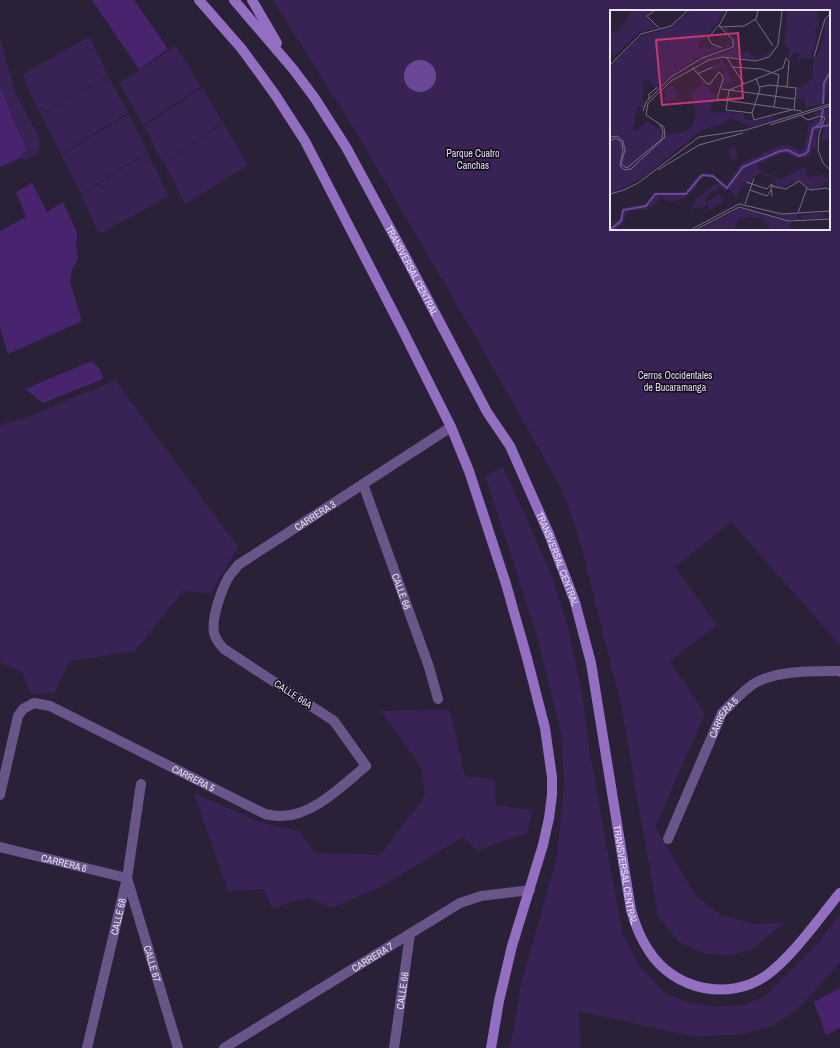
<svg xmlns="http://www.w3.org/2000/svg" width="840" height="1048" viewBox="0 0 840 1048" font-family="'Archivo Narrow',sans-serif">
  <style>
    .green { fill: #392254; fill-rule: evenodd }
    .water { fill: #6b4897 }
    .building { fill: #48246f }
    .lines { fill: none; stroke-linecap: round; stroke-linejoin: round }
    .street { stroke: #6a5589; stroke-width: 10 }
    .secondary { stroke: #926fc1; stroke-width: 10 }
    .labels { text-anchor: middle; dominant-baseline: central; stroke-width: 3; stroke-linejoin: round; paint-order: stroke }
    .park-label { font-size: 10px; fill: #e4dbf2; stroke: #100c17 }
    .street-label { font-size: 10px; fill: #ebe4f5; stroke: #100c17 }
    .inset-river { fill: none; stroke: #6b4897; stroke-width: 2 }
    .inset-road { fill: none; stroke: #776e84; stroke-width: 1 }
    .view { fill: #c83772; fill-opacity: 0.15; stroke: #c83772; stroke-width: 2 }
    .inset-edge { fill: none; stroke: #ebe4f5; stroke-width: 2 }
  </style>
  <rect width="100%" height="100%" fill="#2a2038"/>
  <g class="green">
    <path d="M 273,0 L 840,0 L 840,645 L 731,522 L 675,567 L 717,625 L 670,661 L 705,714 L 655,827 L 696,896 L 722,916 L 754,924 L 784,922 L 753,949 L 730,956 L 704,953 L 680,943 L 658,916 L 621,705 L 577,531 L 561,488 L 474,334 L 356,132 ZM 611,11 L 829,11 L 829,229 L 611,229 Z"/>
    <polygon points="89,37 108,75 40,115 22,74"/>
    <polygon points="0,38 16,94 38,135 40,148 37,153 25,160 20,158 23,153 27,150 11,111 0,90"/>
    <polygon points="176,46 201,87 143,125 119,83"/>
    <polygon points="108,76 128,113 61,154 41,115"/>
    <polygon points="202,88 223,122 163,163 144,126"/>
    <polygon points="129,114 147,152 81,194 61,155"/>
    <polygon points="223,123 248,165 185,204 164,163"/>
    <polygon points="147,153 169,196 99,234 81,195"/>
    <polygon points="115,380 238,547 211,593 183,591 135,651 70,661 54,693 31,694 22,672 0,662 0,425 25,418"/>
    <polygon points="503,467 551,573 567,622 582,693 590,753 622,932 638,964 666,994 690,1003 717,1007 744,1005 765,996 820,941 840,914 840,962 801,1006 774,1025 745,1034 696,1037 579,1011 580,1048 510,1048 521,984 557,856 564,785 561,732 536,633 485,476"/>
    <polygon points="430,710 450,710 465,776 494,779 496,805 532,810 528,832 478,851 463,837 380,887 332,908 307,897 272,909 264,889 228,891 194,793 262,823 299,831 315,853 380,855 425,796 421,767 381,711"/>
  </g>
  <circle class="water" cx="420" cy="76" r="16"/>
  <g class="building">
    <polygon points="92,0 134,0 168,49 139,69"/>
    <polygon points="0,87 27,150 23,153 20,158 0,167"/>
    <polygon points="32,183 47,212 63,202 77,233 76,247 78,259 72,269 70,282 82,321 8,354 0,328 0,231 26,217 16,192"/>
    <polygon points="92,361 99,368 103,379 43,403 25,389"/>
    <polygon points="840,988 840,1028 826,1035 814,1002"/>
  </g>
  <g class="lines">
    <g class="street">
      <path id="s1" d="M 363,484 L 429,667 L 438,699"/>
      <path id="s2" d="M 0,795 L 18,716 L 23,709 L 34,703 L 50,706 L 265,814 C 270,815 275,816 280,816 C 312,817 343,785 366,766 L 334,721 L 224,649 C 219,644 216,640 214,633 C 211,619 222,587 230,575 C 233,572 236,568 238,565 L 451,427"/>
      <path id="s3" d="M 668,839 L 722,713 C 732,703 741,693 752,685 C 774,670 812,671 839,671 L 840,672"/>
      <path id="s4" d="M 0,847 L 127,878 L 178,1048"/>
      <path id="s5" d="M 87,1048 L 127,878 L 141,784"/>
      <path id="s6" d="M 224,1048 L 460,903 L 481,896 L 530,890"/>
      <path id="s7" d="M 394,1048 L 410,934"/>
    </g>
    <g class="secondary">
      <polyline points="199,0 241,48 258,71 276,96 305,141 402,329 451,427 469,471 506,584 527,658 545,728 552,777 552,795 549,818 543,845 512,946 499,1001 491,1048"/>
      <path id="s8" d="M 234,0 L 293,69 L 314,97 L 346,147 L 405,256 L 487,412 L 510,446 L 549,534 L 575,602 L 591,663 L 631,910 C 635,924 640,938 649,951 C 674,990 729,1002 767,975 C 793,956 819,918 840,893"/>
      <polyline points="252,0 277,43"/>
    </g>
  </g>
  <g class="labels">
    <g class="park-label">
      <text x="473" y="153">Parque Cuatro<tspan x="473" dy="12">Canchas</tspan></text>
      <text x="675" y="375">Cerros Occidentales<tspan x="675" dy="12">de Bucaramanga</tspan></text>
    </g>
    <g class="street-label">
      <text stroke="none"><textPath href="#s8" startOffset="325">TRANSVERSAL CENTRAL</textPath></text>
      <text stroke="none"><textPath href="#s2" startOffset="847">CARRERA 3</textPath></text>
      <text stroke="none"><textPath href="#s8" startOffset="649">TRANSVERSAL CENTRAL</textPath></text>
      <text stroke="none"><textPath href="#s1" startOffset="114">CALLE 66</textPath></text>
      <text transform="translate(293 694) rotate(33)">CALLE 66A</text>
      <text stroke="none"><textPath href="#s3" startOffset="134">CARRERA 5</textPath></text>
      <text stroke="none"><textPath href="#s2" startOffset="279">CARRERA 5</textPath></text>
      <text stroke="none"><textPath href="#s4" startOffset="66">CARRERA 6</textPath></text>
      <text stroke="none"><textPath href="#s8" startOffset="973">TRANSVERSAL CENTRAL</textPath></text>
      <text stroke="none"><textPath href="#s5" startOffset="135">CALLE 68</textPath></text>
      <text stroke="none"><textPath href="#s6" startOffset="174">CARRERA 7</textPath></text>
      <text stroke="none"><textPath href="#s4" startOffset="220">CALLE 67</textPath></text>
      <text stroke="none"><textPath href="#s7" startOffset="58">CALLE 66</textPath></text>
    </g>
  </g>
  <g transform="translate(610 10)">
    <rect width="220" height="220" fill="#2a2038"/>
    <path d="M 21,1 L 42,1 L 36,6 L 47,18 L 30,22 L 5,46 L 0,43 L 0,23 L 10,20 ZM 79,1 L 115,1 L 106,15 L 88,35 L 91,39 L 95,35 L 99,39 L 102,36 L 112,39 L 118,33 L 118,28 L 120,36 L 86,48 L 45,78 L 38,69 L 32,73 L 34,81 L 32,88 L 34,92 L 32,98 L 28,96 L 23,120 L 27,120 L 37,111 L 50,119 L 52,126 L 75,121 L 82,116 L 86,103 L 81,84 L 93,73 L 105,86 L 100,102 L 134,103 L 134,109 L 146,111 L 163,106 L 163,110 L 141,117 L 121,108 L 110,115 L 92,120 L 32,168 L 14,178 L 0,183 L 0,57 L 31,26 L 62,17 ZM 177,1 L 208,1 L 209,16 L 205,19 L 207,26 L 201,49 L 194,48 L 185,52 L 190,44 L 185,41 L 180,49 L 177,47 L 179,38 L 174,35 ZM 220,5 L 220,70 L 215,93 L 195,98 L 194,89 L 186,89 L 186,76 L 190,78 L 202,69 L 204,47 L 207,47 L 216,20 L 214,19 L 216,10 ZM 111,18 L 118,18 L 118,22 L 126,28 L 127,43 L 138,42 L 148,50 L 164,39 L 168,29 L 167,36 L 159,46 L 148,50 L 109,46 L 86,54 L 96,47 L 120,41 L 124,37 L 124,29 ZM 111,49 L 121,68 L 120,72 L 112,75 L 116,60 L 111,57 L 104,61 L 104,56 L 109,54 ZM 63,75 L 66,80 L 60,84 L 66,81 L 69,86 L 57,93 L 54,88 L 58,86 L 54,81 ZM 220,98 L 220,129 L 210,133 L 217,109 L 210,105 L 205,106 L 204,103 ZM 210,108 L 214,109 L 215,112 L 207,123 L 206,138 L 203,138 L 199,147 L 188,149 L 174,143 L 147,154 L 150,161 L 169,169 L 196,157 L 197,167 L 214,165 L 214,168 L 220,168 L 213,176 L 202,180 L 188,170 L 172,178 L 165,176 L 164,168 L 151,163 L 143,167 L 141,173 L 135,171 L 126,188 L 119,179 L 114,182 L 110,177 L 96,186 L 96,196 L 91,199 L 88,196 L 79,202 L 86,189 L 108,173 L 104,168 L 94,167 L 88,171 L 85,179 L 74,186 L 76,188 L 62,192 L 54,190 L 52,186 L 40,198 L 37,193 L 46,182 L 75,182 L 86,167 L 95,163 L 103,164 L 112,175 L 117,175 L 130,154 L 171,135 L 182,136 L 190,141 L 194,139 L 199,113 ZM 125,136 L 128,149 L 121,151 L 119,138 ZM 109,184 L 114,191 L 100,200 L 96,193 ZM 35,194 L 39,199 L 18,201 L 13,214 L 6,219 L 0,219 L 0,216 L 10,209 L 13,198 ZM 139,196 L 164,204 L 188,204 L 188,207 L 191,210 L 180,210 ZM 130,198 L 181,212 L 180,219 L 160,219 L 153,209 L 144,207 L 129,209 L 124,219 L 90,219 ZM 214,203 L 215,205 L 210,208 L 194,209 L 190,206 Z" fill="#392254"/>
    <path class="inset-river" d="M 213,94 L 214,73 L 220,62M 205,117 L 211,113 L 213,99M 1,219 L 11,211 L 13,200 L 36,196 L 45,184 L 76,184 L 92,165 L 103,166 L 117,178 L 133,157 L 170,141 L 178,140 L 189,146 L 195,144 L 198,141 L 203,118 L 220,115"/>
    <path class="inset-road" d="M 44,1 L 37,6 L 49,18M 145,9 L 163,36M 109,15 L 98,28 L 102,34 L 112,38M 110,17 L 134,16 L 146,9 L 148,1M 204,47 L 215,9 L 220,4M 117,48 L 134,74M 0,55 L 31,24 L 61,16 L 77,1M 82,57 L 97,74 L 100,74 L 109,62 L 112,65 L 113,69 L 107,89 L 192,101M 122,57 L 151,59 L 169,65 L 164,97M 87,64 L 103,57M 146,68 L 150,79 L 142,103 L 144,110 L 181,100M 150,77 L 160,75 L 186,78 L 184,100M 112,79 L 185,89M 39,89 L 39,84 L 48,77M 33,101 L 36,92 L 61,67 L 92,48 L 123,37 L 123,30 L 109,16 L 117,1M 142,103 L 116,100 L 119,80 L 173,58 L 176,48 L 179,51 L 177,77M 191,106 L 198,110 L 210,106 L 215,108 L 209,124 L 208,140 L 213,153 L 220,160M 160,115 L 220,96M 0,127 L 7,126 L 13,131 L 15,140 L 11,154 L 17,158 L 52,129 L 53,121 L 50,115M 0,131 L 5,128 L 11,131 L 13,139 L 10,156 L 15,160 L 21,159 L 55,127 L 54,117 L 36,105 L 38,93 L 61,71 L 99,50 L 112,47 L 146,51 L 159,47 L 168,35 L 172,1M 48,160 L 89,135 L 133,123M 136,172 L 157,179 L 161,174 L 165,177M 140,180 L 157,186 L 161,180M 0,184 L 14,180 L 28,173 L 89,127 L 136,120 L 220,94M 162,186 L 161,176 L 176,179 L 189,171 L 200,180 L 217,178 L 220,181M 135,194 L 144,168M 188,203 L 197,178M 82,219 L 129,194 L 172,204 L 220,201M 87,219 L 129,197 L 179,211 L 220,209"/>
    <path class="view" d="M 128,23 L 133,88 L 52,95 L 46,30 Z"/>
    <rect width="220" height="220" class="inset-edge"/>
  </g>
</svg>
